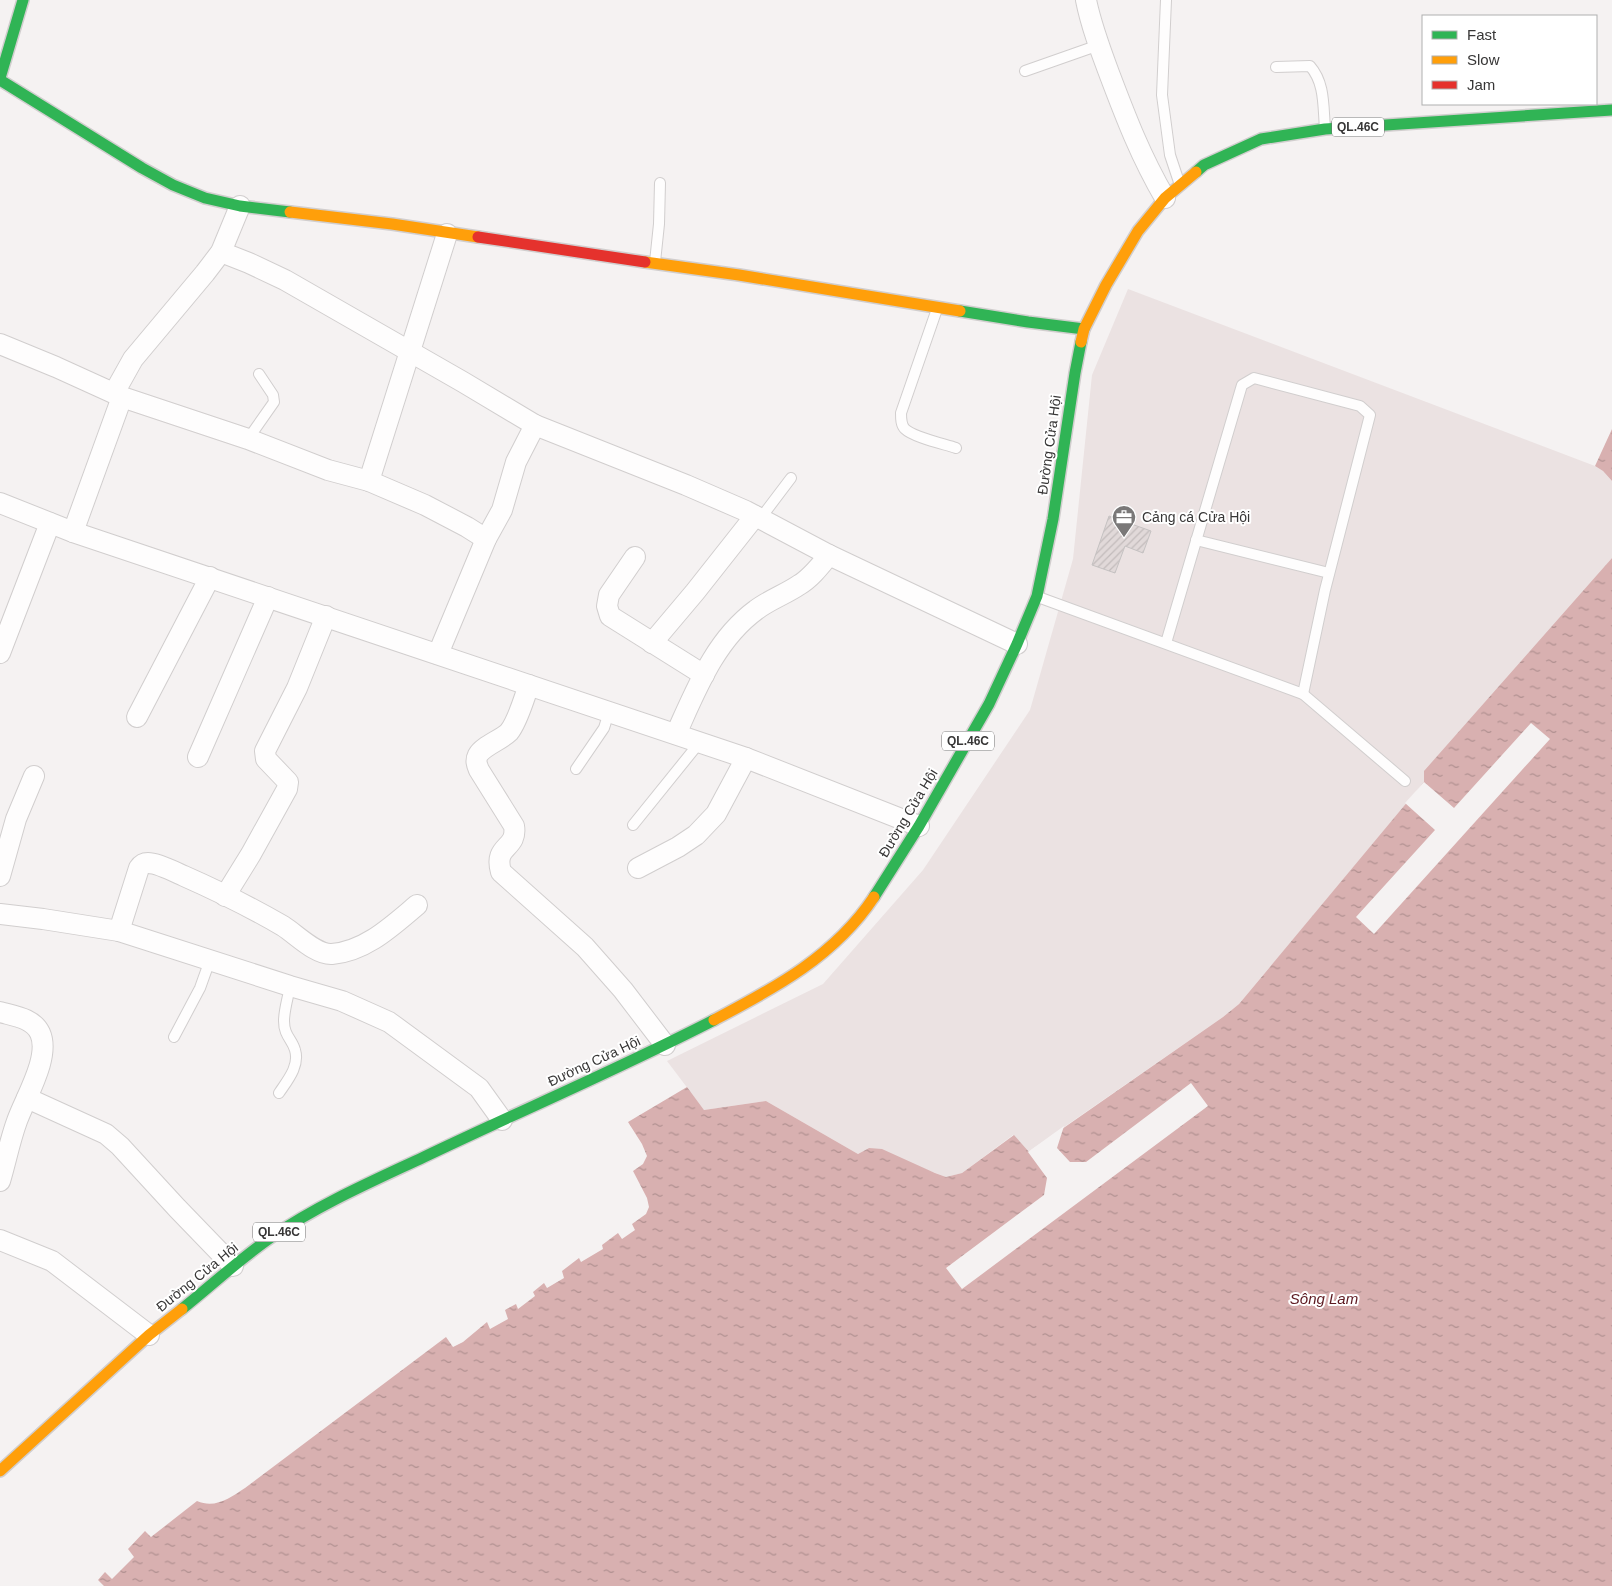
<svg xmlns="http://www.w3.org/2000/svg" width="1612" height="1586" viewBox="0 0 1612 1586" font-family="Arial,sans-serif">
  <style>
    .built { fill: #ebe2e2 }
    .water { fill: url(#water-ripples) }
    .pier { fill: #f5f2f2 }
    .building { fill: url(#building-hatch); stroke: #c5c2c2 }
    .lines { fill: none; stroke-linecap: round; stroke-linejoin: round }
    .lane-casing { stroke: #d1cece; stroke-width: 12 }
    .street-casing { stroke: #d1cece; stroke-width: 22 }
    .fast-casing { stroke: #d1cece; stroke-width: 14 }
    .slow-casing { stroke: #d1cece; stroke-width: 14 }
    .jam-casing { stroke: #d1cece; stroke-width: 14 }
    .lane { stroke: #fefdfd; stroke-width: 10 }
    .street { stroke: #fefdfd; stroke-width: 20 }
    .fast { stroke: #30b455; stroke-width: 11 }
    .slow { stroke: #ff9f0a; stroke-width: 11 }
    .jam { stroke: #e5322d; stroke-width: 11 }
    .labels { text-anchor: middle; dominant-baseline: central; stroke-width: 4; stroke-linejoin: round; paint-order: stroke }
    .shield { fill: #fff; stroke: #737272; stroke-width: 1 }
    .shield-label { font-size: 12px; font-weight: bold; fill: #373636 }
    .street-label { font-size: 14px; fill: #373636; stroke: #fff }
    .poi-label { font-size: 14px; fill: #373636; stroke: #fff; text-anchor: start }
    .water-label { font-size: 15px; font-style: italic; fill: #5d1920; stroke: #fff }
  </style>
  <defs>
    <pattern id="water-ripples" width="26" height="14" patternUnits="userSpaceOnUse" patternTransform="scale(1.25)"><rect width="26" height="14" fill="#d8b0b0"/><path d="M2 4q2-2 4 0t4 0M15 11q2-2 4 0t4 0" fill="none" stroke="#b09090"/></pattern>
    <pattern id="building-hatch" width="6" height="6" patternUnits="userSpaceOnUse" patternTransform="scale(1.25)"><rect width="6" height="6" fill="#e1d9d9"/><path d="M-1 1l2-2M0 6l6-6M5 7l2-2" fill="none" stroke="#c2bbbb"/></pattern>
  </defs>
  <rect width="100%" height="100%" fill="#f5f2f2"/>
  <polygon class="built" points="1128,289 1595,466 1603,471 1612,481 1612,558 1239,1004 1223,1017 1028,1152 1013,1135 962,1173 946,1177 869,1148 858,1154 766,1101 704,1110 667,1061 823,984 923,870 1030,710 1073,559 1092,375"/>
  <g class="water">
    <polygon points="1612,429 1612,481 1603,471 1595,466"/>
    <path d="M 1612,558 L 1612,1586 L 104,1586 L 98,1580 L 105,1572 L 112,1579 L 134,1557 L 128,1549 L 145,1531 L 151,1537 L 197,1501 C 215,1509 230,1498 245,1488 L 446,1337 L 453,1347 L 463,1342 L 487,1322 L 490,1329 L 508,1319 L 505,1310 L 516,1304 L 518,1309 L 535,1296 L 533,1292 L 544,1283 L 547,1288 L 564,1278 L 562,1271 L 579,1258 L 581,1262 L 603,1249 L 602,1245 L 618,1233 L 622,1239 L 635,1230 L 632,1224 L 646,1214 L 649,1207 L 647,1198 L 633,1171 L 643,1164 L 647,1156 L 642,1144 L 628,1122 L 687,1087 L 704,1110 L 766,1101 L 858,1154 L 869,1148 L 882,1149 L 935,1173 L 946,1177 L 962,1173 L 1014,1135 L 1029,1152 L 1223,1017 L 1239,1004 L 1424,782 L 1424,771 Z"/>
  </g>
  <g class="pier">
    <polygon points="1531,723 1550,739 1374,934 1356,917 1435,830 1405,803 1424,782 1454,808"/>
    <polygon points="1191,1083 1208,1106 962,1289 946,1268 1044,1195 1047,1178 1028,1152 1064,1126 1057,1148 1070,1162 1086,1162"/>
  </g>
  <polygon class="building" points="1109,516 1151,531 1143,553 1125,546 1115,573 1092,565"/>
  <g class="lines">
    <g class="lane-casing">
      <g id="lane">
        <polyline points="1166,0 1162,95 1170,155 1179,182"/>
        <path d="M 1276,67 L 1310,66 C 1325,83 1323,106 1325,128"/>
        <polyline points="1025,71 1099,45"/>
        <polyline points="655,262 659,224 660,183"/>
        <path d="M 937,309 L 901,413 C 901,419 901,425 905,429 C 913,437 944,444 956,448"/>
        <polyline points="248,439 274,402 273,395 259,374"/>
        <polyline points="760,519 791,478"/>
        <polyline points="1196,540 1329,573"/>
        <polyline points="1038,597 1303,694 1405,781"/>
        <polyline points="1166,643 1242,385 1254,378 1360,406 1370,415 1325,590 1303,694"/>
        <polyline points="576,769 604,728 609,712"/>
        <polyline points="633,825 700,742"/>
        <polyline points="174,1037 200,988 210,960"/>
        <path d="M 279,1093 C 287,1081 300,1066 295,1050 C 292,1039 284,1036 284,1021 C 284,1010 288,998 290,986"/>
      </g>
    </g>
    <g class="street-casing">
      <g id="street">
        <path d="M 1086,0 C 1091,25 1100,49 1109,73 C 1126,118 1141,157 1165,198"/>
        <polyline points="221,252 249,263 285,280 463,382 535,425 686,485 746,511 829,555 1017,644"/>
        <polyline points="0,344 56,367 122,397 248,439 328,470 369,481 425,505 467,527 486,539"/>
        <polyline points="114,393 133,359 205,273 221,252 240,206"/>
        <polyline points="369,481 447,234"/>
        <polyline points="0,503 73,532 746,758 919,826"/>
        <polyline points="73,532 122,397"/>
        <polyline points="635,557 609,595 607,606 610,616 704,675"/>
        <polyline points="652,643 695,592 755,516"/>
        <polyline points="0,653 50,523"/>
        <polyline points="438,654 486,539 502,510 516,462 535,425"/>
        <path d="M 529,685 C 524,698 518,721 509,732 C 501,740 483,746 478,755 C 475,761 477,765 479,770 L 514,826 C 518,850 493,844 501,872 L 585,947 L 623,990 L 665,1045"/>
        <polyline points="137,717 210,577"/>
        <path d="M 676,734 C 696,690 715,640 756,610 C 769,600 786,594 799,585 C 811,578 820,566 829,555"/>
        <polyline points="198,757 268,597"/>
        <polyline points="638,868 678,847 696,835 716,814 746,758"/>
        <polyline points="0,876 16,819 34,776"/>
        <polyline points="225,896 251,854 287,789 288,782 266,759 265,751 297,688 326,616"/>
        <polyline points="0,914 43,919 119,931 290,986 342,1001 389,1022 479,1088 502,1120"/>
        <path d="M 119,931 L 139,868 C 141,865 144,863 148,863 C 158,863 175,872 184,876 C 218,891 252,908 283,926 C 297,935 316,955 332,954 C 366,951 392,926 417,905"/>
        <path d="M 0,1012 C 14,1016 33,1018 40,1033 C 51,1057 25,1098 17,1121 C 10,1140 6,1161 0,1181"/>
        <polyline points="27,1098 106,1134 120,1146 177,1208 233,1266"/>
        <polyline points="0,1240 52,1261 149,1335"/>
      </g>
    </g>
    <g class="fast-casing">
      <g id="fast">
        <polyline points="0,78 23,0"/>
        <polyline points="0,80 142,168 173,185 205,198 240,206 290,212"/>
        <polyline points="1196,172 1204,165 1261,139 1325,129 1612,110"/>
        <polyline points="960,311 1028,322 1084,329"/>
        <polyline points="874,897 919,826 989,704 1017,644 1037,596 1053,519 1075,373 1081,342"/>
        <path d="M 182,1309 C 212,1285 242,1257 273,1236 C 320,1204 373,1181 424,1157 C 520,1111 619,1069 714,1020"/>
      </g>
    </g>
    <g class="slow-casing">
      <g id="slow">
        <polyline points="290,212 392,224 478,237"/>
        <polyline points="645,262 739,275 960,311"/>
        <polyline points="1081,342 1084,329 1106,285 1138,231 1165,198 1196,172"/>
        <path d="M 714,1020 C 775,988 835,956 874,897"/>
        <polyline points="0,1471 149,1335 182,1309"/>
      </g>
    </g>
    <g class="jam-casing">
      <polyline id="jam" points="478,237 645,262"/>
    </g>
    <use href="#lane" class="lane"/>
    <use href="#street" class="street"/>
    <use href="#fast" class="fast"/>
    <use href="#slow" class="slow"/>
    <use href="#jam" class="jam"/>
  </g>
  <defs>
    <g id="office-pin" transform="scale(1.25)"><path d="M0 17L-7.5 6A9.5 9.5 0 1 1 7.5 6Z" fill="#7a7878" stroke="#fff"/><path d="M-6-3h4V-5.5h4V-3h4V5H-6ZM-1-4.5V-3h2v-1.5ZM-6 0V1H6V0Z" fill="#fff"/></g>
  </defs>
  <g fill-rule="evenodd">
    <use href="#office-pin" x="1124" y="517"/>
  </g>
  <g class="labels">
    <g class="shield">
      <rect x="1332" y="117.5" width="52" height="19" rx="4"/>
      <rect x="942" y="731.5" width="52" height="19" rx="4"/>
      <rect x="253" y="1222.5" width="52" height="19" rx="4"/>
    </g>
    <g class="shield-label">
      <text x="1358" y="127">QL.46C</text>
      <text x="968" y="741">QL.46C</text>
      <text x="279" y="1232">QL.46C</text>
    </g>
    <g class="street-label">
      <text transform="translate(1049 445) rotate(-82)">Đường Cửa Hội</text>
      <text transform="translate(908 813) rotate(-59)">Đường Cửa Hội</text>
      <text transform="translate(594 1061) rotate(-25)">Đường Cửa Hội</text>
      <text transform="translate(197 1277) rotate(-39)">Đường Cửa Hội</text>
    </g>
    <g class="poi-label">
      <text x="1142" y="517">Cảng cá Cửa Hội</text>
    </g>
    <g class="water-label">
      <text x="1324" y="1298">Sông Lam</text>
    </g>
  </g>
  <rect x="1422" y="15" width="175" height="90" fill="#ffffff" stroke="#afafaf"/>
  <rect x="1432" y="31" width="25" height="8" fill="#30b455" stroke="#afafaf"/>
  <text x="1467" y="40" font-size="15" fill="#373636">Fast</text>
  <rect x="1432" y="56" width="25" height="8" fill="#ff9f0a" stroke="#afafaf"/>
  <text x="1467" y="65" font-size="15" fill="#373636">Slow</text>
  <rect x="1432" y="81" width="25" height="8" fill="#e5322d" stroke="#afafaf"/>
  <text x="1467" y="90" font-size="15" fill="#373636">Jam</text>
</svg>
